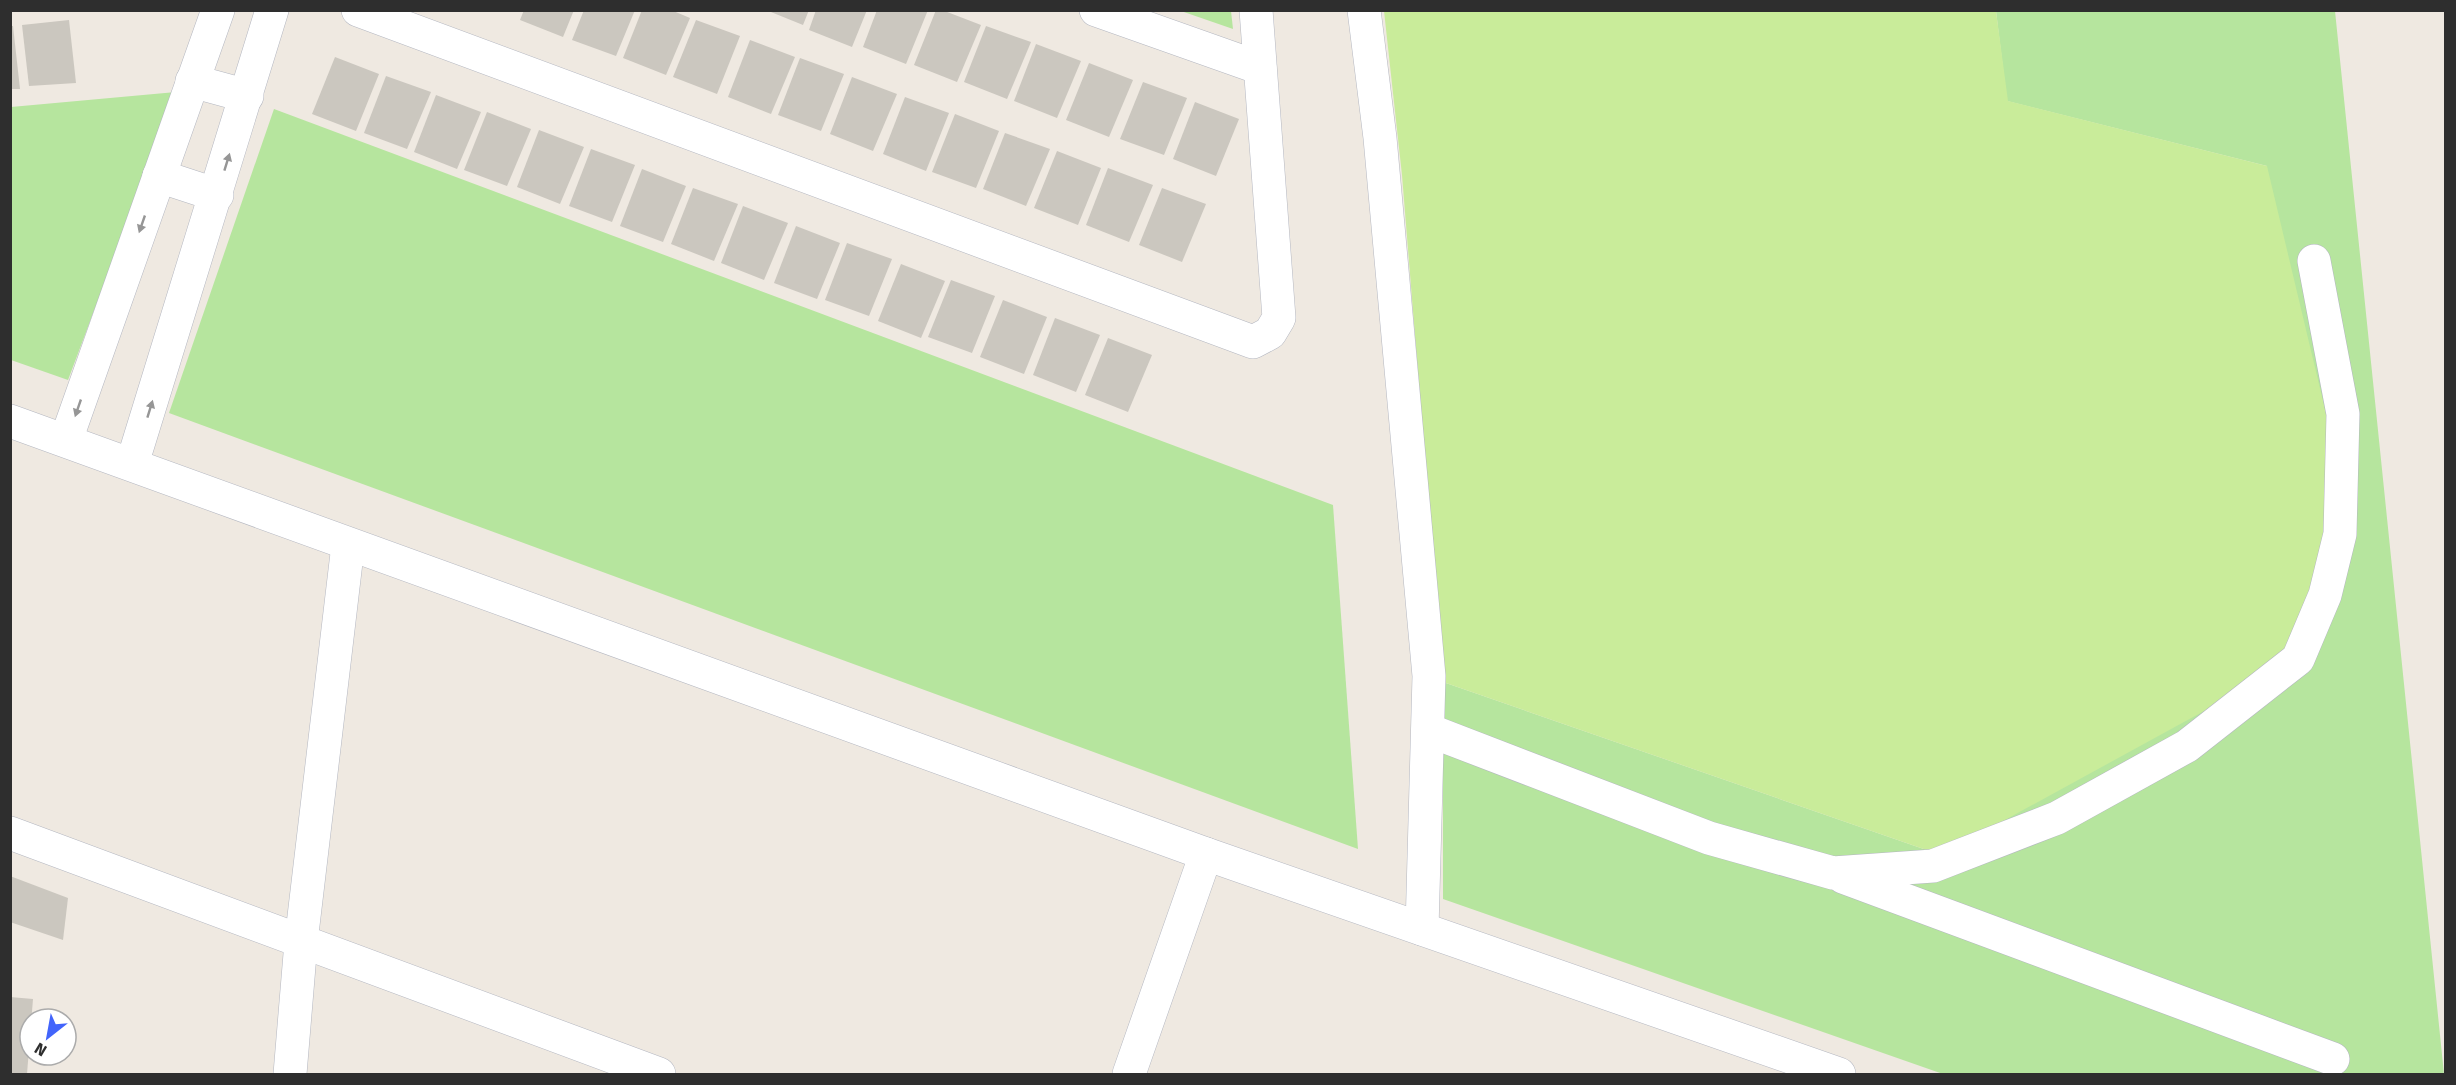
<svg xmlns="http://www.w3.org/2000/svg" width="2456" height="1085" viewBox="0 0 2456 1085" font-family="'Fira Sans',sans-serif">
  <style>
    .green { fill: #b6e59e }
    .pitch { fill: #c9ec9a }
    .building { fill: #cbc7bf }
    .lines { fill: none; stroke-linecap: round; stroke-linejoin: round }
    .minor-casing { stroke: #b4b7c1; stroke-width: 34 }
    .minor { stroke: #fff; stroke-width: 33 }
    .oneway { fill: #969696 }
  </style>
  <rect width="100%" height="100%" fill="#efe9e1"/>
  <g class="green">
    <polygon points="1181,11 1231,11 1233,29"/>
    <polygon points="1996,11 2335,11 2444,1074 1943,1074 1443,899 1443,682 1941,855 2267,166 2007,101"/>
    <polygon points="176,92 68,380 11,360 11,107"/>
    <polygon points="274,109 1333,505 1358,849 169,413"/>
  </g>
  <polygon class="pitch" points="1384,11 1996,11 2008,101 2267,166 2327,418 2338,530 2300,646 2257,682 1941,855 1443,682 1402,175"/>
  <g class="building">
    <polygon points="524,10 574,10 563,37 520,20"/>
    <polygon points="584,10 635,10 616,56 572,40"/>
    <polygon points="642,10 671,10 690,18 666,75 623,58"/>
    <polygon points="766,10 809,10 803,25"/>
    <polygon points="816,10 867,10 852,47 809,30"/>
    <polygon points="877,10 928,10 906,64 863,47"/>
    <polygon points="936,10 942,10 981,25 957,82 914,65"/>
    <polygon points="69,20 76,83 29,86 22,25"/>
    <polygon points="696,20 740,36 717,94 673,77"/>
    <polygon points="10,26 13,26 20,89 10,89"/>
    <polygon points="986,26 1031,42 1007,99 964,82"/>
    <polygon points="750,40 795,57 771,114 728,97"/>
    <polygon points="1036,44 1081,61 1057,118 1014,101"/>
    <polygon points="335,57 379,74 356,131 312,114"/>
    <polygon points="800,58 844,74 821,131 778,115"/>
    <polygon points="1089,63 1133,80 1109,137 1066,120"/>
    <polygon points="386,76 431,92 407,149 364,133"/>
    <polygon points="852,77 897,94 873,151 830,134"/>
    <polygon points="1143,82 1187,98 1164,155 1120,139"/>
    <polygon points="436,95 481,112 457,169 414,152"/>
    <polygon points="905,97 949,113 926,171 883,154"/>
    <polygon points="1195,102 1239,119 1216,176 1173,159"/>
    <polygon points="487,112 531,129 507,186 464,170"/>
    <polygon points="955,114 999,131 976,188 932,172"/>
    <polygon points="539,130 584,147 560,204 517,187"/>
    <polygon points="1005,133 1050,149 1026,206 983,189"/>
    <polygon points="591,149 635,165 612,222 569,206"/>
    <polygon points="1057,151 1101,168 1078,225 1034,208"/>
    <polygon points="1108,168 1153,185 1129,242 1086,225"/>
    <polygon points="642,169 686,186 663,242 620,226"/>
    <polygon points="693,188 738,204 714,261 671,244"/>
    <polygon points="1162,188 1206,204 1182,262 1139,245"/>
    <polygon points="743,206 788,223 764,280 721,263"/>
    <polygon points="796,226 840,243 817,299 774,283"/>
    <polygon points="847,243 892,259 869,316 825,300"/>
    <polygon points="901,264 945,281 921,338 878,321"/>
    <polygon points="951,280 995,296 972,353 928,337"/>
    <polygon points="1003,300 1047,317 1024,374 980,357"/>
    <polygon points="1055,318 1100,335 1076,392 1033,375"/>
    <polygon points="1108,338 1152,355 1128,412 1085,395"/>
    <polygon points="10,876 68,898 63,940 10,922"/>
    <polygon points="10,997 33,999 27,1074 10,1074"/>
  </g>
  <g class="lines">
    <g class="minor-casing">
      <g id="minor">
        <polyline points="358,10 1253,342 1270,333 1279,318 1256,10"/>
        <polyline points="1096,10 1260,68"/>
        <polyline points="1364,10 1380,138 1429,676 1422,929"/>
        <polyline points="192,81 247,96"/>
        <polyline points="159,176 217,195"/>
        <polyline points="10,421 1206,854 1839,1074"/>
        <polyline points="66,440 218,10"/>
        <polyline points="132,464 272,10"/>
        <polyline points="1428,730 1709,838 1833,873 1933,866 2057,818 2187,746 2298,659 2325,595 2340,534 2343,414 2314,261"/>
        <polyline points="10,833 659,1074"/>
        <polyline points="1843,877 2333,1059"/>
        <polyline points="290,1074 301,942 348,545"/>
        <polyline points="1129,1074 1206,854"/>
      </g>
    </g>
    <use href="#minor" class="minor"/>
  </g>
  <defs><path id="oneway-solid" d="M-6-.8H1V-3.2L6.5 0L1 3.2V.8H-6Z" transform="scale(1.5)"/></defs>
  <g class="oneway">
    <use href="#oneway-solid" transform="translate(227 162) rotate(-73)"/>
    <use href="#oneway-solid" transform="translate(142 224) rotate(109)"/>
    <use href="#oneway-solid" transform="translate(78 408) rotate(109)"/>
    <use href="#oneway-solid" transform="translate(150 409) rotate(-73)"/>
  </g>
  <rect width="2456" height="1085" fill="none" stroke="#2e2e2e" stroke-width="24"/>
  <g transform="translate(48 1037) rotate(211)"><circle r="28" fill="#ffffff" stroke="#ababab" stroke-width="1.5"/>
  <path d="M0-4.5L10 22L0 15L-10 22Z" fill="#4264fb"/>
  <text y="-9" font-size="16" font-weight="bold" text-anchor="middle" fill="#2e2e2e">N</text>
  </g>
</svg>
